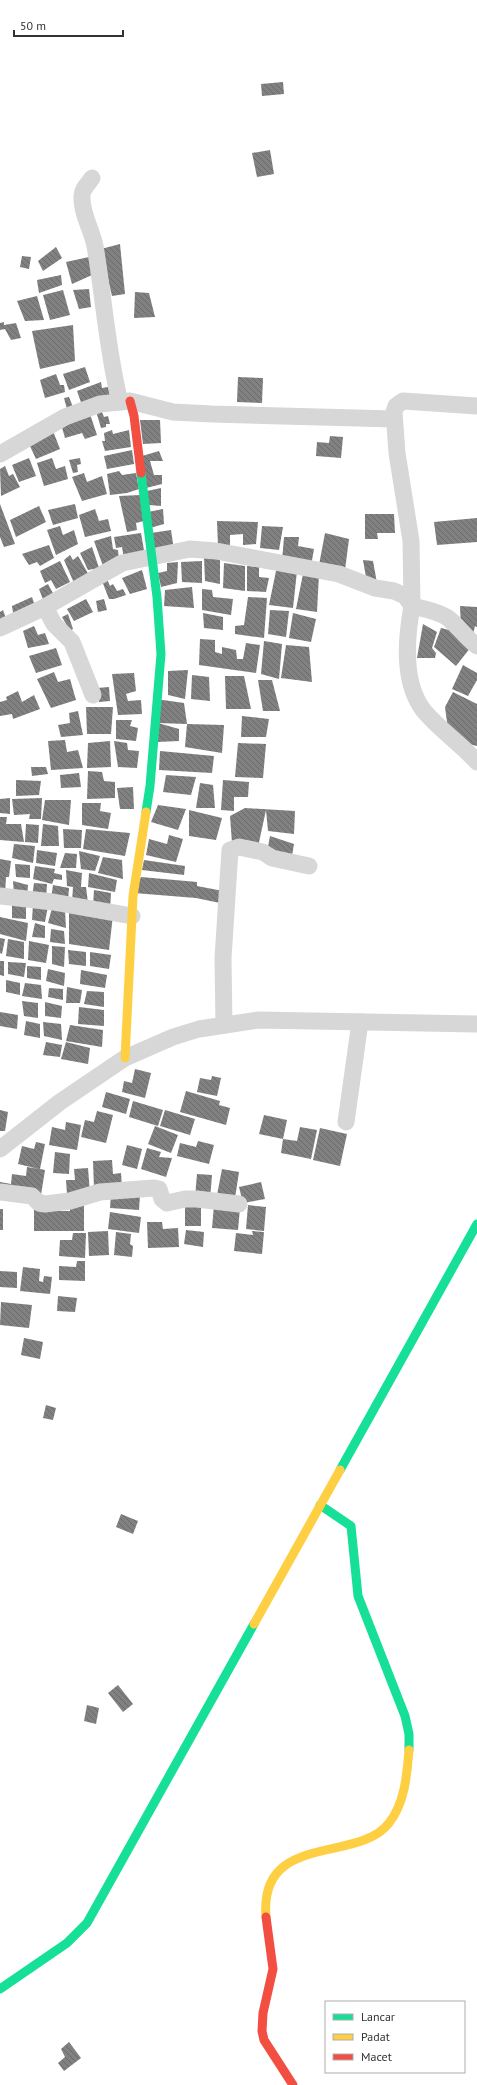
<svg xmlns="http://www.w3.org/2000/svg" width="477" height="2085" viewBox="0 0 477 2085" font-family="'PT Sans',sans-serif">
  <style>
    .building { fill: url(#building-back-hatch) }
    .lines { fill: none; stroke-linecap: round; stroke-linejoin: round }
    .street { stroke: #d7d7d7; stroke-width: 17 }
    .fast { stroke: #16e098; stroke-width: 9 }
    .slow { stroke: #ffcf43; stroke-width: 9 }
    .jam { stroke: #f24e42; stroke-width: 9 }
  </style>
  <defs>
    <pattern id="building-back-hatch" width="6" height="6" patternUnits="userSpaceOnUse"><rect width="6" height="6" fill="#818181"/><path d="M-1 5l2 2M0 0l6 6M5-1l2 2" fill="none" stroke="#6a6a6a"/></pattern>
  </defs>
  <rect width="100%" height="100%" fill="#fff"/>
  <g class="building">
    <polygon points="283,82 284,94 262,96 261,84"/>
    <polygon points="270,150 274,174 257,177 252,153"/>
    <polygon points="120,244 125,294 112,296 101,249"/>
    <polygon points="56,247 62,258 43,271 38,261"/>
    <polygon points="22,256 31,257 29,269 20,267"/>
    <polygon points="89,257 92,275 72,284 66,262"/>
    <polygon points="61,275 62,285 39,293 37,280"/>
    <polygon points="89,289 91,307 79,309 73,290"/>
    <polygon points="63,290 70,315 50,320 43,295"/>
    <polygon points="135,292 149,293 155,317 134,318"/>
    <polygon points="37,296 44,320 25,321 17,301"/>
    <polygon points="4,322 4,325 16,323 21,338 11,340 5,329 0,330 0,323"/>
    <polygon points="73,325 75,361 40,369 32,331"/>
    <polygon points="85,367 90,382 69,390 63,374"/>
    <polygon points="56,374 60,385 64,385 65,392 45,398 40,380"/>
    <polygon points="238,377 263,378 262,403 237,402"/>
    <polygon points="101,382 102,388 108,387 111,399 83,408 77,391"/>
    <polygon points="69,397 73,407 67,409 64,398"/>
    <polygon points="101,410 104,417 108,416 110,424 106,424 106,427 101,428 96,411"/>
    <polygon points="90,414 97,435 85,439 82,433 65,438 61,424"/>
    <polygon points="140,420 160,420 161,443 143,444"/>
    <polygon points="112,430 113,434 129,430 131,447 105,451 102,441 105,441 104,433"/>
    <polygon points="53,431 60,449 36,459 29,444"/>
    <polygon points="330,436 343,437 341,458 316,456 317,442 329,443"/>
    <polygon points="132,450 134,464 107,469 104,456"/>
    <polygon points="159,451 163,461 150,461 154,475 162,475 162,484 146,488 142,456"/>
    <polygon points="29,458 36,476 19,482 12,465"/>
    <polygon points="52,458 56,469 65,466 68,479 44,486 37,463"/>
    <polygon points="80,458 81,464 77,465 78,472 73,473 69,460"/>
    <polygon points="5,466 9,476 13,474 20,487 1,496 0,469"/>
    <polygon points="119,471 122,475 136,473 139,489 127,493 110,495 107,474"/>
    <polygon points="84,473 87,482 102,476 107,494 82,501 72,477"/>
    <polygon points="161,488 161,506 149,505 147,491"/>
    <polygon points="140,495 144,521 136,523 137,530 127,532 119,496"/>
    <polygon points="0,504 15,544 4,547 0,537"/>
    <polygon points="75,504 78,518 53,525 48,510"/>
    <polygon points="39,506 46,522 16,537 10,520"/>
    <polygon points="95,509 99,521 108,519 111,531 85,537 79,515"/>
    <polygon points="163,509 164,524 150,528 148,512"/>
    <polygon points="365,514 394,514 395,533 377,533 378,539 365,539"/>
    <polygon points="477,518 477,542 437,545 434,522"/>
    <polygon points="217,521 258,522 256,544 243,545 243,534 230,535 230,546 218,546"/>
    <polygon points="60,526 63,535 74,530 78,544 56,555 47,530"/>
    <polygon points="262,526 283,527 279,550 260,548"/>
    <polygon points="171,530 174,550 154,553 151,533"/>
    <polygon points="141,533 145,556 124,559 122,547 116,548 114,537"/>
    <polygon points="325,533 349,539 345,570 319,565"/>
    <polygon points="111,536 113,549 118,550 119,560 103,566 94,541"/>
    <polygon points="284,537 299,537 298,546 314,549 311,566 282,561"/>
    <polygon points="49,545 54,558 40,566 37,562 29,565 22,554"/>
    <polygon points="92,547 99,568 88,570 80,553"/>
    <polygon points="70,555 73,560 78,556 90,577 74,583 64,560"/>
    <polygon points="204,557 220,559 220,584 205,581"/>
    <polygon points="363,560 373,561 377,583 367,583"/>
    <polygon points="60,561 70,582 56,589 51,580 45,583 40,571"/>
    <polygon points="202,561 202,583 182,582 181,562"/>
    <polygon points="178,562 177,583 161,587 158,573 167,571 167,563"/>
    <polygon points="224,563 245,566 245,591 223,588"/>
    <polygon points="247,566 259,567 259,577 269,578 266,592 247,591"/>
    <polygon points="142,570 147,589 130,594 122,578"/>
    <polygon points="276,571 297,571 293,608 269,605"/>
    <polygon points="303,574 319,574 317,612 296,609"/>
    <polygon points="106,577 110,586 113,584 117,591 123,589 126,595 114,599 109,599 102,581"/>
    <polygon points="48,584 55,597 44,602 39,589"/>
    <polygon points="192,587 194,608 164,606 165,590"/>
    <polygon points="202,589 212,590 213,597 233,599 231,615 202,610"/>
    <polygon points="32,597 36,609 14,619 12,606"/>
    <polygon points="248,597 267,598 264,638 235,634 235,626 244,625"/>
    <polygon points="86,599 93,612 74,621 67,609"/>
    <polygon points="104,599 107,610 98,612 96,601"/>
    <polygon points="460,606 477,607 477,627 475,626 472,638 461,628"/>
    <polygon points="3,610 7,621 0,626 0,612"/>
    <polygon points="270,610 289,611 286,637 268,634"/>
    <polygon points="203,613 223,617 223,630 204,628"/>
    <polygon points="293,613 316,619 311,642 289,638"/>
    <polygon points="68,614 73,629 70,631 62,617"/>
    <polygon points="423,624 437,632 432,648 436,653 435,658 417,658"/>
    <polygon points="34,626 38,635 45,633 49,644 28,648 23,631"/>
    <polygon points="441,628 457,632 471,647 456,666 434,647"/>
    <polygon points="200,639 215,640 215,652 222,654 222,647 236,650 237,659 243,659 246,643 260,645 256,673 199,665"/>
    <polygon points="264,641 282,644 279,679 261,674"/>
    <polygon points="286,645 309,647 312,682 281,678"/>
    <polygon points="56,648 62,665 36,673 29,656"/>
    <polygon points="463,665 477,673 477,680 468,696 452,689"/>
    <polygon points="188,670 185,699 168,695 168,671"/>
    <polygon points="54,672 58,682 70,679 76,700 51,708 37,679"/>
    <polygon points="134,673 136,691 126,694 128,701 141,700 142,714 118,715 112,674"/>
    <polygon points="192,675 209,677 210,701 191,699"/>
    <polygon points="225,676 244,676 251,709 226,709"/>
    <polygon points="258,680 272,680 280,711 263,711"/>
    <polygon points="109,687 110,701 99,702 97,688"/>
    <polygon points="18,691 22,702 34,695 40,709 13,719 12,714 0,716 0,702 7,700 6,697"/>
    <polygon points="453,692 477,704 477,746 464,743 440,724 447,722 445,707"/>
    <polygon points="156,699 184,703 187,724 158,723"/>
    <polygon points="86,707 113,707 111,734 87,734"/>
    <polygon points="78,711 83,735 61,737 58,725 70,723 69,713"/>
    <polygon points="242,716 269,719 266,737 241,737"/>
    <polygon points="116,720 132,720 130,726 138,728 136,741 116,739"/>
    <polygon points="158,723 179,729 179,741 157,742"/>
    <polygon points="187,724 224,725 222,753 185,747"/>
    <polygon points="65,740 67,752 78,750 83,768 51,770 48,741"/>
    <polygon points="110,741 111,767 87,768 88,743"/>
    <polygon points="114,741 127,743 128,750 139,751 137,768 118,767"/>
    <polygon points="238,743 266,744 263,778 235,777"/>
    <polygon points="160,751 214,756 212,773 159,770"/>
    <polygon points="31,767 46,767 48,774 32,776"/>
    <polygon points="88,771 102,772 104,781 115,782 115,798 87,799"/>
    <polygon points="79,773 81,787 61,788 60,775"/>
    <polygon points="166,775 196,777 191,795 163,792"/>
    <polygon points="16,780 41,781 39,795 16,796"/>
    <polygon points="223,780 249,782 248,797 234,797 234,811 221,810"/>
    <polygon points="200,783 213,785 215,808 196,808"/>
    <polygon points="133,787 134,809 120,809 117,788"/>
    <polygon points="10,798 10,814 0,813 0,799"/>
    <polygon points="42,798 41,819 29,819 30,814 14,815 12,799"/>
    <polygon points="45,800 71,800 69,825 42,820"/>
    <polygon points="82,803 101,803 100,811 111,813 108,829 82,825"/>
    <polygon points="158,805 186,809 178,830 151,822"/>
    <polygon points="245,808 295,811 294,834 268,831 266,810 258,847 232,843 230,816"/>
    <polygon points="189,810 222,818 216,840 189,836"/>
    <polygon points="0,817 7,817 6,824 21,824 24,842 0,840"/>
    <polygon points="26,824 39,825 38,843 25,842"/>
    <polygon points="43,824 58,826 59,846 41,846"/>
    <polygon points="63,829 82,830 81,848 64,848"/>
    <polygon points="86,829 130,833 125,856 83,849"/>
    <polygon points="169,835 183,839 176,862 146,855 149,839 167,844"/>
    <polygon points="270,836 294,844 292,856 267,852"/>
    <polygon points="14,844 35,846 33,863 12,858"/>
    <polygon points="37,850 57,853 55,866 36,863"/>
    <polygon points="79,851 100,856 95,871 81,869"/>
    <polygon points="65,853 77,854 76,868 60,868"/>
    <polygon points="103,857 122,860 123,879 98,873"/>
    <polygon points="0,859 11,861 9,877 6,877 5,895 0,894"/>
    <polygon points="144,860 185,866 184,875 142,870"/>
    <polygon points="15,864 30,865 30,878 16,877"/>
    <polygon points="35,866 55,869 54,873 62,875 62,880 54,879 52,884 33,879"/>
    <polygon points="66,870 82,873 81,887 86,887 88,903 72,902 73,887 67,886"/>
    <polygon points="89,873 117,880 115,892 88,887"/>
    <polygon points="141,877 197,882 197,891 197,886 223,891 220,903 196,898 134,893"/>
    <polygon points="13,881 28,885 27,898 14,895"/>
    <polygon points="34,883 47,884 46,899 32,897"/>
    <polygon points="53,885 69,888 68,902 51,899"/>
    <polygon points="94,890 111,893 110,909 93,906"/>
    <polygon points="12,900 26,902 26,919 12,918"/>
    <polygon points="33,904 48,906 45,922 32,920"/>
    <polygon points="52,908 65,911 66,928 48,923"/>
    <polygon points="69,911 113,915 109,950 69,944"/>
    <polygon points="0,917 28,923 26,941 0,934"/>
    <polygon points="35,923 45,926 45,938 32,937"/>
    <polygon points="51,929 64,931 65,944 50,942"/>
    <polygon points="0,938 5,939 2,954 0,953"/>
    <polygon points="8,939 24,942 24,959 6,956"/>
    <polygon points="29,941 49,945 46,963 28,960"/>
    <polygon points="52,946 65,947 64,967 52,964"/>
    <polygon points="68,950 86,952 86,966 69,964"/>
    <polygon points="90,952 111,955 109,969 90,966"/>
    <polygon points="0,961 4,961 4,976 0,975"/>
    <polygon points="8,962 26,963 24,977 8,974"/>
    <polygon points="27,966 41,967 41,980 27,978"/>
    <polygon points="48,969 65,973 64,986 46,981"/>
    <polygon points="81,970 107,975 105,988 80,984"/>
    <polygon points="6,980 20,983 20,995 6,992"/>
    <polygon points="25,983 41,985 42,999 22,996"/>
    <polygon points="67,987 82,990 80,1003 66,1003"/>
    <polygon points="49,988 63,989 63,1000 48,997"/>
    <polygon points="87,991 104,992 104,1007 84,1004"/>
    <polygon points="22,1001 38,1003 38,1018 24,1016"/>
    <polygon points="45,1002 62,1006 61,1018 45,1016"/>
    <polygon points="79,1007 104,1010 104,1026 78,1024"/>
    <polygon points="0,1012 18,1015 17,1029 0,1026"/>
    <polygon points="26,1021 40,1024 40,1038 24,1035"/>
    <polygon points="43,1022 61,1024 62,1040 44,1036"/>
    <polygon points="70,1025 103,1030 102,1047 66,1041"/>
    <polygon points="46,1042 62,1045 60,1057 43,1055"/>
    <polygon points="66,1042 90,1048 88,1064 61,1059"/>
    <polygon points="135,1069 151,1073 145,1098 122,1092 124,1081 132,1083"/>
    <polygon points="212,1076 221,1078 217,1096 197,1092 200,1078 211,1080"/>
    <polygon points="186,1091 220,1101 219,1105 230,1108 226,1125 180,1112"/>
    <polygon points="106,1092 130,1099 126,1114 102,1107"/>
    <polygon points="133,1101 163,1110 158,1126 129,1117"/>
    <polygon points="0,1110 8,1112 5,1131 0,1131"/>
    <polygon points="165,1110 195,1119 190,1135 160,1126"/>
    <polygon points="97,1111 113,1115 106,1143 81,1137 85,1120 94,1122"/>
    <polygon points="264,1115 287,1120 283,1139 259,1134"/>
    <polygon points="66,1122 81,1125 77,1150 49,1145 52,1127 65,1130"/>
    <polygon points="155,1126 178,1135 171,1153 148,1144"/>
    <polygon points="300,1127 317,1130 311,1159 281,1153 283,1139 297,1141"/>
    <polygon points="320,1128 347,1134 340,1166 313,1160"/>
    <polygon points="198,1141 214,1145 209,1164 177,1156 180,1143 196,1147"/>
    <polygon points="36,1142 45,1144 40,1169 45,1170 41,1195 0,1188 0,1182 11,1184 12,1174 26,1176 27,1167 39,1169 18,1164 22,1146 34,1149"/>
    <polygon points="127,1145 142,1149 137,1169 122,1165"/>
    <polygon points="147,1148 161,1152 159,1157 172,1158 166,1177 141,1169"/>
    <polygon points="55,1152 70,1154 69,1174 53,1173"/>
    <polygon points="112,1160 113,1174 121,1173 122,1187 94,1189 93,1161"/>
    <polygon points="88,1168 90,1193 67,1195 66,1180 75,1180 74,1169"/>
    <polygon points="222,1169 239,1172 235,1198 217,1195"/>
    <polygon points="197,1174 212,1175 210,1199 195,1197"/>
    <polygon points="261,1182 265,1199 243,1203 239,1187"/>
    <polygon points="111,1194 140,1195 139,1210 110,1208"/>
    <polygon points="70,1201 84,1201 84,1231 34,1231 34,1207 55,1211 70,1211"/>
    <rect x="185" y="1201" width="16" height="25"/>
    <polygon points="214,1205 240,1208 238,1230 212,1228"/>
    <polygon points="248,1205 266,1207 264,1231 246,1229"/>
    <rect x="0" y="1209" width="3" height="21"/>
    <polygon points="110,1212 141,1217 139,1233 108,1229"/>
    <polygon points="147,1222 162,1222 163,1229 178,1228 179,1247 148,1248"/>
    <polygon points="186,1230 204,1232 203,1247 184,1244"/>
    <polygon points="108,1231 109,1255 89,1256 88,1232"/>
    <polygon points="252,1231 264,1232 262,1254 234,1251 236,1233 253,1235"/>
    <polygon points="116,1232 131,1234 130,1244 133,1246 132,1257 114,1255"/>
    <polygon points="73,1233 86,1233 85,1258 59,1256 60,1240 72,1240"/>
    <polygon points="77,1261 85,1261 85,1281 59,1280 59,1266 76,1267"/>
    <polygon points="23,1267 40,1269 39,1281 43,1282 44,1276 52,1277 50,1294 20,1291"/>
    <polygon points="0,1271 17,1272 17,1288 0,1287"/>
    <polygon points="58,1296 77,1298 75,1312 57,1311"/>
    <polygon points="1,1302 32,1305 29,1328 0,1325"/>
    <polygon points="24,1338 43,1342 40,1359 21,1355"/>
    <polygon points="46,1405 56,1408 53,1420 43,1418"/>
    <polygon points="121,1514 138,1521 133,1534 116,1527"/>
    <polygon points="118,1685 133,1704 123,1712 108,1693"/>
    <polygon points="87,1705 99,1708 96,1724 84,1721"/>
    <polygon points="69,2042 81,2058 64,2071 58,2063 65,2057 61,2049"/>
  </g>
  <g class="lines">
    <g class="street">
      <path d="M 92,178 C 88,184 82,189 82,196 C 81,213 92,230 95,246 C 104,298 107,351 120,402"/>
      <path d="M 477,406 L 403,401 L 396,406 L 394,412 L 397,453 L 411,541 L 412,606 C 424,609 437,611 448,618 C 458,626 466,638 477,646"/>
      <polyline points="0,454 65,417 100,404 130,401 173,412 212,414 394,419"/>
      <polyline points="45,607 54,624 72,642 93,695"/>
      <path d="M 0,628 L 45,607 L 122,563 L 190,549 L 216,551 L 339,574 L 375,588 L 394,591 L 405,596 L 412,606 C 406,639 402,683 424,711 C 440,730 461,744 477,762"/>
      <polyline points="0,896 53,902 132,916"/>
      <polyline points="224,1025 223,958 230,850 239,847 263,852 272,858 309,866"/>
      <polyline points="346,1122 360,1022"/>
      <polyline points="0,1149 60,1102 125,1058 173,1037 199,1029 258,1020 477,1024"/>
      <polyline points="0,1192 32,1196 39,1203 45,1204 70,1201 100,1192 154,1188 159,1189 162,1199 167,1203 185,1199 197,1199 239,1204"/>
    </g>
    <g class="fast">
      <polyline points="141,473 157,597 161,654 150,786 146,812"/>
      <polyline points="340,1470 477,1224"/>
      <polyline points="320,1505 351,1526 358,1596 405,1716 409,1734 409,1750"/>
      <polyline points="0,1989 67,1943 87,1923 254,1624"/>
    </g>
    <g class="slow">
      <polyline points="125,1058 133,896 146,812"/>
      <polyline points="254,1624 340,1470"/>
      <path d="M 266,1917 C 259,1831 358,1864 389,1823 C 405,1803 407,1774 409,1750"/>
    </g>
    <g class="jam">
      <polyline points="130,401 134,416 141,473"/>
      <polyline points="266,1917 273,1969 263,2013 262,2031 264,2040 293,2085"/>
    </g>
  </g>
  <rect x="325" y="2001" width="140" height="72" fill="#ffffff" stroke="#adadad"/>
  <rect x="333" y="2014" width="20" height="6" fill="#16e098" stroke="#adadad"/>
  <text x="361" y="2021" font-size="12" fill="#333333">Lancar</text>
  <rect x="333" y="2034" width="20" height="6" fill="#ffcf43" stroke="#adadad"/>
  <text x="361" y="2041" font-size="12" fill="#333333">Padat</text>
  <rect x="333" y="2054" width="20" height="6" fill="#f24e42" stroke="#adadad"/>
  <text x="361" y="2061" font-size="12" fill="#333333">Macet</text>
  <path d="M14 30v6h109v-6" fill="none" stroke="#333333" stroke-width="2"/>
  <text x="20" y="30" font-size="12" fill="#333333" stroke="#ffffff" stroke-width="3" paint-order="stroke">50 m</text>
</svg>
